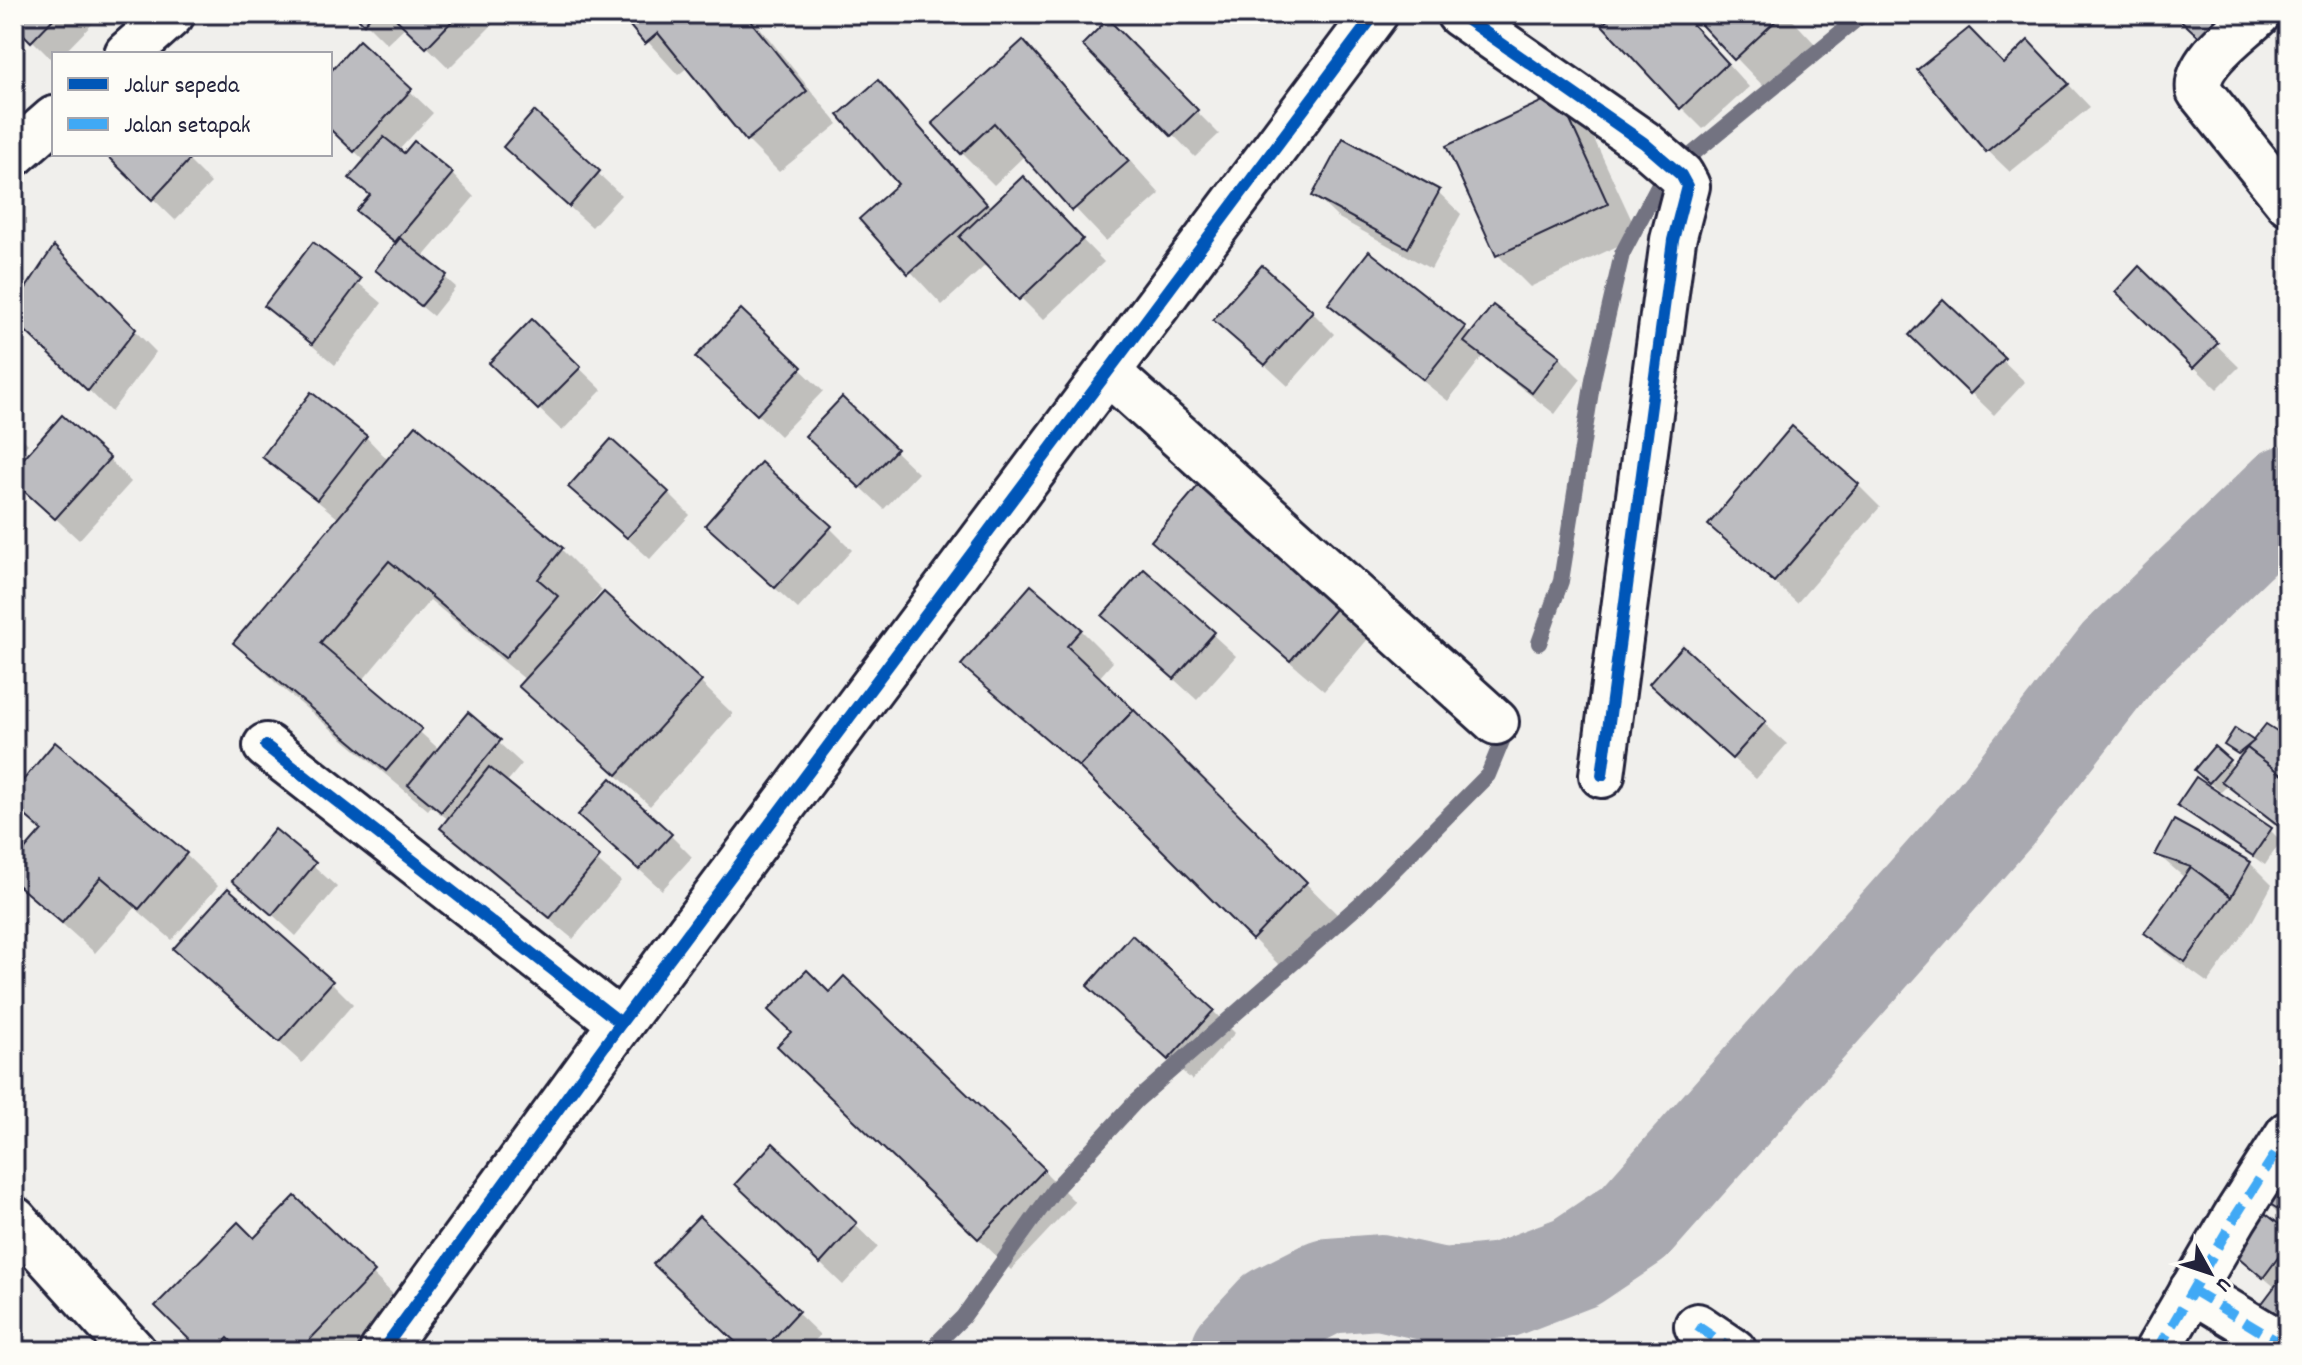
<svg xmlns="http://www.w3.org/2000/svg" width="2302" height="1365" viewBox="0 0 2302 1365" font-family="Dekko,sans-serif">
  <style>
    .shadow { fill: #0003 }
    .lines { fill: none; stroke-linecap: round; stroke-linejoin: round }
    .stream { stroke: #737381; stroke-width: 16 }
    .river { stroke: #a9a9b0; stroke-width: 96 }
    .building { fill: #bcbcc0; stroke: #22223b; stroke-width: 2 }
    .minor-casing { stroke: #22223b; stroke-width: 50 }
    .minor { stroke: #fdfcf7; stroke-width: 44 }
    .quiet { stroke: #3fa9f5; stroke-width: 10; stroke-dasharray: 20 10; stroke-linecap: butt }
    .cycleway-casing { stroke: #fdfcf7; stroke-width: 17 }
    .cycleway { stroke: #0057b8; stroke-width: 12 }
  </style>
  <rect width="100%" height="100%" fill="#f0efec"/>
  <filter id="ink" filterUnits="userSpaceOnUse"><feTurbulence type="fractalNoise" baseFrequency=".0125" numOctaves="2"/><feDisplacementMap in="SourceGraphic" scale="16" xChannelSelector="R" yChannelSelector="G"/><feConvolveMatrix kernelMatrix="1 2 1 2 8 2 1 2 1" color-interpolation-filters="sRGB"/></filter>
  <g filter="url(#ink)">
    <g class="shadow">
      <polygon points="14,14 102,14 63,54 54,54 54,62 14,22"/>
      <polygon points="357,14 499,14 501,16 449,68 406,26 387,44"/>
      <polygon points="623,14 749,14 838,124 779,172 747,140 688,67 678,75"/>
      <polygon points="761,14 774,14 767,20"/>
      <polygon points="1607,14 1682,14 1749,87 1703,129 1681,107"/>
      <polygon points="1694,14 1787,14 1816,45 1767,90"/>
      <polygon points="1108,22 1219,134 1195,157 1085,45"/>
      <polygon points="359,43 433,113 398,151 452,174 474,197 422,258 456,287 433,316 389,280 397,246 359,211 371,197 352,178 366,162 330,128 330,74"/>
      <polygon points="1023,43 1160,194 1106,241 1025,155 994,185 962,153"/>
      <polygon points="2050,65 2090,107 2010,172 1987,150 2004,66"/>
      <polygon points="878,83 992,208 1023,179 1104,262 1043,320 987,264 942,305 862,219 900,184"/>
      <polygon points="1557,96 1589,128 1639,236 1530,287 1498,255"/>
      <polygon points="535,114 621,195 592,227 527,169"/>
      <polygon points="107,154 182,154 211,183 175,220"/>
      <polygon points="1438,192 1461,214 1431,269 1337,217 1314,195"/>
      <polygon points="313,245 382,303 335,365 266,306"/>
      <polygon points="54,249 156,352 111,412 14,317 14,309"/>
      <polygon points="2139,269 2239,367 2217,389 2117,292"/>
      <polygon points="1943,302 2025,382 1994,415 1934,357"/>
      <polygon points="1331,304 1464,328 1472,336 1559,357 1581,379 1555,414 1482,357 1448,401 1353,326"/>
      <polygon points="741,312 823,391 780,436 720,379"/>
      <polygon points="1312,312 1334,334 1288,386 1216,320"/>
      <polygon points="532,322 602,390 562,431 514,385"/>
      <polygon points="842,400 918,473 884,509 830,458"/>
      <polygon points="417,428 562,550 602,590 590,605 700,682 733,714 650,806 520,686 526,680 430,600 362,681 440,750 468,715 522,764 506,783 621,881 573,939 465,850 443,828 449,820 431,806 428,810 276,683 236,643 340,520 265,457 366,437 389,461"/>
      <polygon points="14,430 28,444 14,459"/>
      <polygon points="109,459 131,482 79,540 14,480 14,472"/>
      <polygon points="1208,477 1378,627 1324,691 1186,573 1154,541"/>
      <polygon points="1858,485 1880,507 1797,603 1711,525"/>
      <polygon points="571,487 668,493 690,515 650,559"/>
      <polygon points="830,528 852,550 798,609 730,547"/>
      <polygon points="1144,572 1236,656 1197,700 1104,616"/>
      <polygon points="1081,630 1113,662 1098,679 1338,915 1285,971 1114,799 964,665"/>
      <polygon points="1683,649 1787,744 1756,779 1673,706"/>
      <polygon points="2288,741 2288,836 2228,785 2221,792 2207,781 2229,762 2234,767 2242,758 2227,745"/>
      <polygon points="14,794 185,854 218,886 172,940 135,908 95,953 14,881 14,866 42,833 14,805"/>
      <polygon points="2180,805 2270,830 2281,841 2265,865"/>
      <polygon points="276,832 337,887 296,936 235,881"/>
      <polygon points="670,835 692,857 662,890 603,837"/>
      <polygon points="2157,854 2250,863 2272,885 2253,920 2208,983 2169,955 2146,933 2185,878"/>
      <polygon points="176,949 331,982 353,1004 302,1063"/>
      <polygon points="829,994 1043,1170 1075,1202 1011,1270 812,1078"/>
      <polygon points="1112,1008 1213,1011 1235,1033 1192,1080"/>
      <polygon points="773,1146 878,1247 843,1285 760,1206"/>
      <polygon points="2288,1148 2288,1222 2258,1195"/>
      <polygon points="295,1198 405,1306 362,1351 204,1351 254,1241"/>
      <polygon points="699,1218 820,1335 805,1351 746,1351"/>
      <polygon points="2288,1234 2288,1342 2276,1288 2238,1256"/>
    </g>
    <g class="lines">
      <g class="stream">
        <polyline points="1539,643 1561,581 1593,379 1622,254 1661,180 1863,14"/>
        <polyline points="929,1351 963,1317 1054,1190 1136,1101 1360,904 1488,775 1509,724"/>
      </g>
      <polyline class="river" points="1239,1351 1274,1313 1327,1286 1380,1282 1443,1296 1503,1290 1576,1262 1634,1223 1995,815 2119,656 2288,493"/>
    </g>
    <g class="building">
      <polygon points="14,14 58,14 31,42 14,25"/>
      <polygon points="354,14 373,14 364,24"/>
      <polygon points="399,14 459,14 426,48 395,18"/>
      <polygon points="620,14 745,14 807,91 746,141 658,33 645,44"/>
      <polygon points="1614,14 1683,14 1728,63 1680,109 1602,25"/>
      <polygon points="1691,14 1783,14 1734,60"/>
      <polygon points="2174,14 2222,14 2200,38"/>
      <polygon points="1108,19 1198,110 1171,136 1082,45"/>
      <polygon points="1969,28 2004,64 2028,40 2069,84 1986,152 1917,70"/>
      <polygon points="359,40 412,89 354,152 330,129 330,72"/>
      <polygon points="1023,40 1129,161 1072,211 994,123 961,154 932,123"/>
      <polygon points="878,80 987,204 908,274 859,219 898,184 838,115"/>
      <polygon points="1558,94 1608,204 1496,256 1446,146"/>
      <polygon points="534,111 600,171 569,207 503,147"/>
      <polygon points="384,137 404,153 414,141 453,173 395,242 356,211 370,195 349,178"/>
      <polygon points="1343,138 1440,190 1408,248 1312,196"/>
      <polygon points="105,154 184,154 190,159 152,200"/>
      <polygon points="1023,176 1083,239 1019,300 959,237"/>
      <polygon points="400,238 447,275 421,306 375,270"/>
      <polygon points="313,242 361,279 312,344 264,306"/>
      <polygon points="54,246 136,329 88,391 14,320 14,306"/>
      <polygon points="1369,251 1466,327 1424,380 1328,304"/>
      <polygon points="1262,265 1313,311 1265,365 1213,320"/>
      <polygon points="2139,266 2218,343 2193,368 2115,292"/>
      <polygon points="1943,299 2005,358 1970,394 1909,335"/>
      <polygon points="1493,305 1560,356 1532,393 1464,342"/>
      <polygon points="741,309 802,367 757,415 695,357"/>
      <polygon points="532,319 581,367 538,410 489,363"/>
      <polygon points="311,392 367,436 317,500 262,457"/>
      <polygon points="842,397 897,449 860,488 805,436"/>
      <polygon points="62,415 110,458 55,519 14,482 14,469"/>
      <polygon points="416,425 563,548 538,579 558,596 505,658 389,561 320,643 422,729 386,771 233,643"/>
      <polygon points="1792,426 1859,484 1774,582 1708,525"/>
      <polygon points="611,439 669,492 627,538 568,487"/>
      <polygon points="761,462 832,526 775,588 705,525"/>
      <polygon points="1208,474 1348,594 1290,661 1151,541"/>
      <polygon points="1144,569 1215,632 1174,679 1102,616"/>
      <polygon points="1031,585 1082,629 1067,646 1134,710 1079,767 961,665"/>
      <polygon points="604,592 702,681 617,775 518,686"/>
      <polygon points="1683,646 1766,721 1732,759 1649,684"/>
      <polygon points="1134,710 1307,882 1252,940 1079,767"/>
      <polygon points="468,712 501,740 441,812 408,785"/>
      <polygon points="2266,724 2288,738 2288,779 2247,748"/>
      <polygon points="2235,728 2254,741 2238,754 2224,745"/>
      <polygon points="55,742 187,853 139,909 101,877 62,923 14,882 14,862 42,830 14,806 14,791"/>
      <polygon points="2214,746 2230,760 2209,783 2194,770"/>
      <polygon points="2247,748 2288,779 2288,819 2282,828 2221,781"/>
      <polygon points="489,767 600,857 550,918 440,828"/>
      <polygon points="2196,777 2272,828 2253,856 2177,805"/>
      <polygon points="611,778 672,834 639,870 578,815"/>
      <polygon points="2174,820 2251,862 2231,897 2191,867 2155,855"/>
      <polygon points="275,829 316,863 272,915 232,881"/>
      <polygon points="2191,867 2231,897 2185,962 2144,933"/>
      <polygon points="228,888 333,981 279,1042 173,949"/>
      <polygon points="1132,935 1214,1010 1168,1060 1087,986"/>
      <polygon points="807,970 829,992 844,976 1045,1169 978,1239 777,1046 791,1032 768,1010"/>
      <polygon points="773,1143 857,1223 820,1264 735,1184"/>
      <polygon points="2288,1145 2288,1215 2255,1195"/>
      <polygon points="295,1196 375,1272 299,1351 241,1351 228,1338 216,1351 201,1351 155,1306 238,1222 254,1238"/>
      <polygon points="2253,1204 2288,1231 2288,1244 2263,1278 2225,1246"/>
      <polygon points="699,1216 799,1311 762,1351 745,1351 653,1264"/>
      <polygon points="2288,1269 2288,1335 2254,1314"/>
      <polygon points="560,1342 571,1351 552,1351"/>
    </g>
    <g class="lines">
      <g class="minor-casing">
        <g id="minor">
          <polyline points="1459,14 1644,143 1681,175 1687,186 1673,240 1602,775"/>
          <path d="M 2258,14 C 2239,33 2194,62 2199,91 L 2288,202"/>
          <polyline points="127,54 172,14"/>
          <polyline points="14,154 54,119"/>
          <polyline points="1109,373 1496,722"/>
          <polyline points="266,746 621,1023"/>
          <polyline points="14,1219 133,1351"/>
          <polyline points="2192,1290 2288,1348"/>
          <polyline points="1697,1326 1734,1351"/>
          <polyline points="382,1351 621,1023 1375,14"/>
          <polyline points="2157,1351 2235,1217 2288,1134"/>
        </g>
      </g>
      <use href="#minor" class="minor"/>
      <g class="quiet">
        <polyline points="2192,1290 2288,1348"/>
        <polyline points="1697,1326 1734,1351"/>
        <polyline points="2157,1351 2235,1217 2288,1134"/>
      </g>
      <g class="cycleway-casing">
        <g id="cycleway">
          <polyline points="1459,14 1644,143 1681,175 1687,186 1673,240 1602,775"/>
          <polyline points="266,746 621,1023"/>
          <polyline points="382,1351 621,1023 1375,14"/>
        </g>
      </g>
      <use href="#cycleway" class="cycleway"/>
    </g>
  </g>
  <rect width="2302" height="1365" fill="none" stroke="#fdfcf7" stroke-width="48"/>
  <rect x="24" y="24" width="2254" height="1317" fill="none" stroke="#22223b" stroke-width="3" filter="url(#ink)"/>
  <rect x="52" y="52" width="280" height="104" fill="#fdfcf7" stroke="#a5a5ac" stroke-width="2"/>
  <rect x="68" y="78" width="40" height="12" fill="#0057b8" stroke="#a5a5ac" stroke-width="2"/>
  <text x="124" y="92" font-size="24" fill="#22223b">Jalur sepeda</text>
  <rect x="68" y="118" width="40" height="12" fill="#3fa9f5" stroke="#a5a5ac" stroke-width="2"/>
  <text x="124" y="132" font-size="24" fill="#22223b">Jalan setapak</text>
  <g transform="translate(2210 1273) rotate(130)" stroke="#fdfcf7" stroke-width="6" paint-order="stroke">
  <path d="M0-6L14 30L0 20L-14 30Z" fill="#22223b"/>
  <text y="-12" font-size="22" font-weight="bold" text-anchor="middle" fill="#22223b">U</text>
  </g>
</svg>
